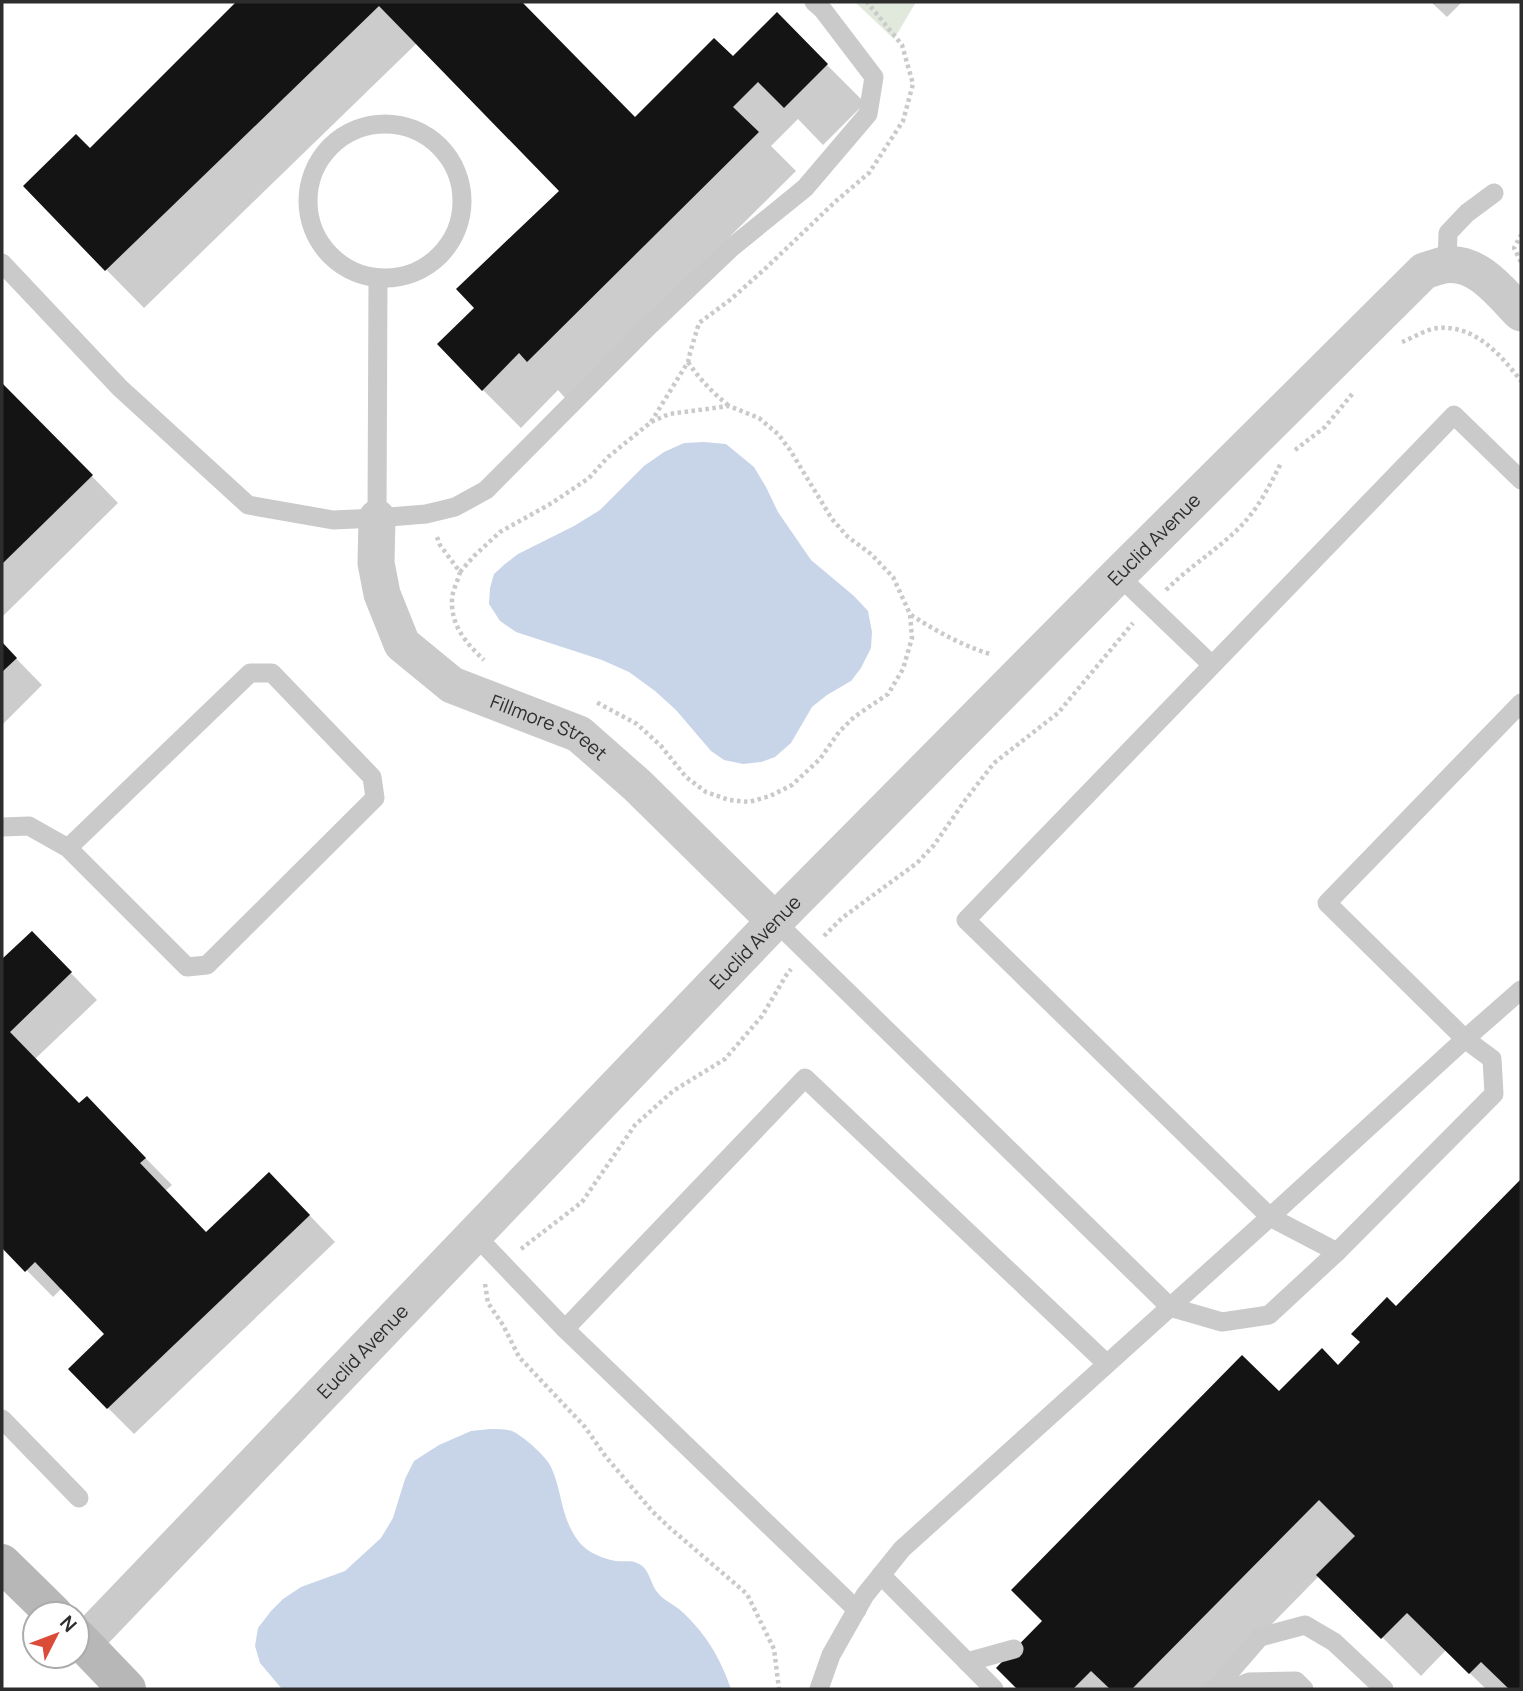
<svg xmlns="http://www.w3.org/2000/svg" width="1523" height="1691" viewBox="0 0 1523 1691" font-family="Manrope,sans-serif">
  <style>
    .green { fill: #e0e9db }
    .water { fill: #c8d5e9 }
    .shadow { fill: #0003 }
    .building { fill: #141414 }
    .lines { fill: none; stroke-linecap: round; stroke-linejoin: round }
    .path { stroke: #cacaca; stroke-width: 4.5; stroke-dasharray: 3.5 3.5; stroke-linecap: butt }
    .lane { stroke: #cacaca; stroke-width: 19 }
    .street { stroke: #cacaca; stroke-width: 37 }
    .secondary { stroke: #b7b7b7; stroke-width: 38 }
    .labels { text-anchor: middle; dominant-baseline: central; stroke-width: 7; stroke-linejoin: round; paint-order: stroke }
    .street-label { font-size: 19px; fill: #2d2d2d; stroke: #fff }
  </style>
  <rect width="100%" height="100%" fill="#fff"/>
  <polygon class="green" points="855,2 916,2 894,39"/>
  <g class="water">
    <polygon points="704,442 726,444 754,467 766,487 778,512 811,560 854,596 868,611 872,632 871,648 861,668 851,681 827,695 812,707 791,743 775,757 761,762 743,764 724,760 711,751 676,710 655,691 629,672 602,660 516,632 500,621 489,604 490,588 494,574 505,564 518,554 574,526 600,510 644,466 664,452 684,443"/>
    <path d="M 490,1429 C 497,1429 506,1429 512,1431 C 522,1435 547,1457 551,1467 C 563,1493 560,1517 579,1542 C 587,1552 603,1559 616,1561 C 623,1562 631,1560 637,1563 C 650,1568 650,1584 658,1593 C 663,1600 673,1604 679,1609 C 705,1632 720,1657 731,1689 L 282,1689 L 260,1663 L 255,1646 L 258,1628 L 271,1611 L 283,1599 L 301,1587 L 345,1571 L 381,1538 L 393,1518 L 405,1479 L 414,1461 L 439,1445 L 471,1431 Z"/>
  </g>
  <g class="shadow">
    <polygon points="238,2 521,2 635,119 733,59 777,15 865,103 823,145 798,119 771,146 796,171 566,399 558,390 521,428 483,390 477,308 562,191 417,43 144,308 25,187 90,150"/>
    <polygon points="1431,2 1462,2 1447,17"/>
    <polygon points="2,384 118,503 2,617"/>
    <polygon points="2,644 42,685 2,725"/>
    <polygon points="32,933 97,1000 35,1059 80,1105 113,1125 172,1185 165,1191 207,1234 296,1201 335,1242 134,1434 108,1408 107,1334 62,1288 53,1297 2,1245 2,962"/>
    <polygon points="1521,1181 1521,1689 1486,1689 1446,1650 1421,1676 1320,1575 1208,1689 1019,1689 998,1668 1279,1393 1338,1367"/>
  </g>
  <g class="building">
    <polygon points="236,2 522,2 635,117 714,38 733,56 777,12 828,64 784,108 758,82 733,107 759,132 527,362 519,353 482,391 437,344 474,308 456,289 559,191 379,6 105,271 23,186 76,134 90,148"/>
    <polygon points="2,383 93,475 2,564"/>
    <polygon points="2,642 17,658 2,672"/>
    <polygon points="32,931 72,972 10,1032 79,1103 87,1096 146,1158 140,1163 206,1232 269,1172 310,1215 107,1409 68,1369 104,1334 35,1262 25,1272 2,1248 2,959"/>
    <polygon points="1521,1179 1521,1689 1509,1689 1481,1662 1469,1674 1407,1613 1381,1639 1316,1575 1355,1536 1319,1500 1132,1689 1110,1689 1091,1671 1073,1689 1017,1689 996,1668 1042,1621 1011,1590 1242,1355 1279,1391 1322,1348 1338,1365 1360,1342 1351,1334 1387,1297 1396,1306"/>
  </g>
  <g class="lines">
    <g class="path">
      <polyline points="1521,262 1514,248 1521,235"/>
      <path d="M 1402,342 C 1413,338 1426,329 1438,328 C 1475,325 1500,354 1521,381"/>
      <path d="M 688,362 C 700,380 712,392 729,406"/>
      <polyline points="651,422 688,362 690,353 699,323 730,300 767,267 836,201 869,173 903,121 913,84 902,45 867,2"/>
      <polyline points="1295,450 1325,427 1353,393"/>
      <path d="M 437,537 L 440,545 L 460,572 C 458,581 452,591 452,600 C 451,626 466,643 484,660"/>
      <polyline points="460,572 474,556 500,532 552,503 589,478 608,457 651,422 669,414 729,406 759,418 778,434 790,450 832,519 848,537 871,554 893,577 910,614 912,638 903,669 888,694 854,717 839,732 820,759 792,785 770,796 749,802 729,800 706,792 686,777 661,746 637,724 596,702"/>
      <path d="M 1166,590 C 1188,568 1215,551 1237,530 C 1257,511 1269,487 1281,463"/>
      <path d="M 911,615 C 936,631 961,645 990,654"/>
      <polyline points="824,936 842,918 917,863 934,845 966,799 994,763 1058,713 1133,623"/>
      <polyline points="521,1249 582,1202 635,1125 673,1091 725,1059 762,1016 787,974 791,969"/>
      <polyline points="485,1284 488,1303 503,1325 519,1357 585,1427 606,1457 653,1512 670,1528 747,1594 774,1649 779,1689"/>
    </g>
    <g class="lane">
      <circle cx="385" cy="201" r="77"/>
      <polyline points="2,263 120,388 248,505 333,520 377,518 426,514 455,507 486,490 648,327 731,248 805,188 868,114 874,77 823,10 814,2"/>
      <polyline points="1447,264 1448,233 1467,213 1494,193"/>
      <polyline points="377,518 378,278"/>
      <polyline points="1118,575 1212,665"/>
      <polyline points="2,827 29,826 68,848 187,967 207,965 375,798 372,777 272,673 250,673 68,848"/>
      <polyline points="775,921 1170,1307 1222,1322 1269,1315 1337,1252 1494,1094 1492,1059 1465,1039 1327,903 1521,703"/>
      <polyline points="475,1235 565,1329"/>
      <polyline points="1337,1252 1270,1217 966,920 1454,415 1521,480"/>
      <polyline points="2,1419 79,1498"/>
      <polyline points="881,1575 994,1689"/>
      <polyline points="857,1610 565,1329 805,1078 1107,1364"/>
      <polyline points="967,1662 1014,1649"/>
      <polyline points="819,1689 831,1655 865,1595 902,1549 1270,1217 1465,1039 1521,990"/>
      <polyline points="1215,1689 1260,1637 1305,1625 1334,1642 1384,1689"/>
      <polyline points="1232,1689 1249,1682 1296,1681 1304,1689"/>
    </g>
    <g class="street">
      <path id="s1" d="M 377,518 L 376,563 L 382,594 L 402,644 L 452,685 L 579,734 L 637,785 L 775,921"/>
      <path id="s2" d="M 83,1643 L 775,921 L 1118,575 L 1424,271 C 1431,269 1438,266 1445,265 C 1477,260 1501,293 1521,313"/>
    </g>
    <g class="secondary">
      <polyline points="2,1563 54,1614"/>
      <polyline points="77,1637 127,1689"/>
    </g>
  </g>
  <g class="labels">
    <g class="street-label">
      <text stroke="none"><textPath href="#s2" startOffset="1538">Euclid Avenue</textPath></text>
      <text stroke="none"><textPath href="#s1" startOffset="301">Fillmore Street</textPath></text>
      <text stroke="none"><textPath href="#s2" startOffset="971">Euclid Avenue</textPath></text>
      <text stroke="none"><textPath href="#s2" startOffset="404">Euclid Avenue</textPath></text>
    </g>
  </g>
  <rect width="1523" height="1691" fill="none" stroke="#2d2d2d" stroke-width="7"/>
  <g transform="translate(56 1635) rotate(48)"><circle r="33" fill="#ffffff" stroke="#ababab" stroke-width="2"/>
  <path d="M0-5L12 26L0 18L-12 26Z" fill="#da4b38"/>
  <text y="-10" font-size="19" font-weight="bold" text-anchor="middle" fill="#2d2d2d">N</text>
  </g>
</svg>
